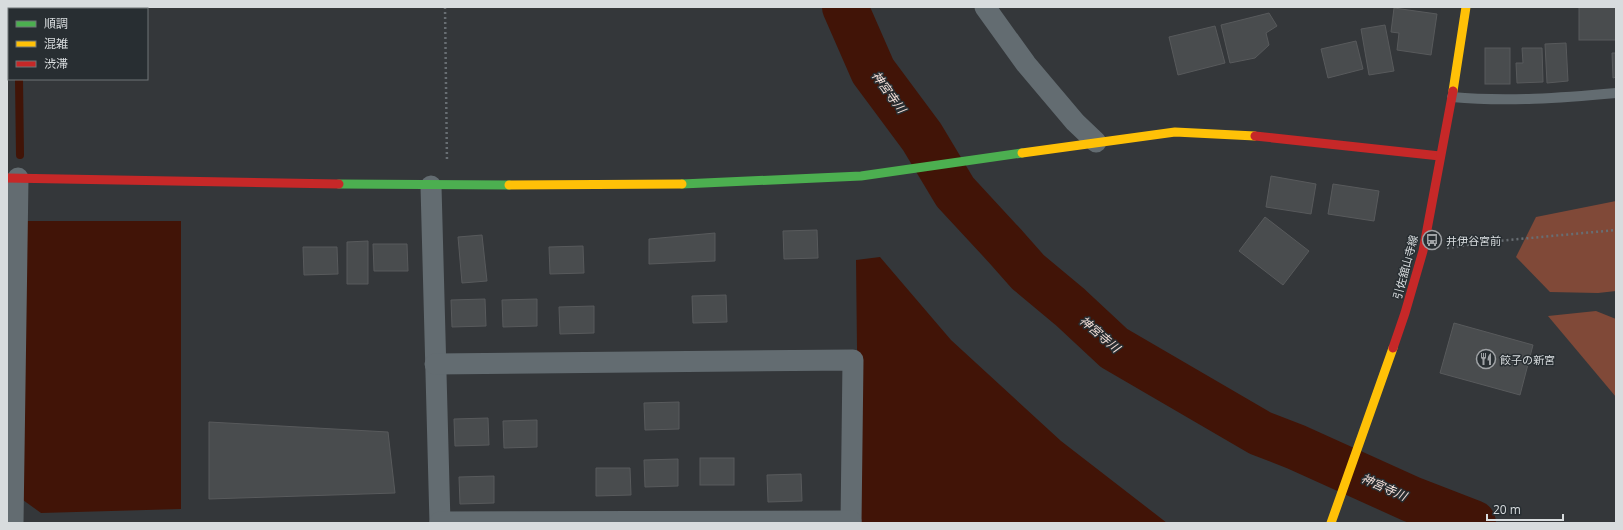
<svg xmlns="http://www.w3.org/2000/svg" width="1623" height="530" viewBox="0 0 1623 530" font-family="'Open Sans','Noto Sans JP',sans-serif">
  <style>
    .green { fill: #804938 }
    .water { fill: #411407 }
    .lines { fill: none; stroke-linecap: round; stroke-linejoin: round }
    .stream { stroke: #411407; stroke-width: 8 }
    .river { stroke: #411407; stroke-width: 46 }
    .building { fill: #494c4e; stroke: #585a5c }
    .path { stroke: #686e73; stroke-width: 2.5; stroke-dasharray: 2 3; stroke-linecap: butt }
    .lane { stroke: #636c71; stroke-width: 10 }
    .street { stroke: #636c71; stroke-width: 21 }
    .fast { stroke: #4caf50; stroke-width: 9 }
    .slow { stroke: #ffc107; stroke-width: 9 }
    .jam { stroke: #c62828; stroke-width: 9 }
    .labels { text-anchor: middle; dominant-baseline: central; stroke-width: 3; stroke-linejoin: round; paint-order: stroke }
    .poi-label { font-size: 11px; fill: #d8dcde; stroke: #282e32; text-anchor: start }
    .street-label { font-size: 11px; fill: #d8dcde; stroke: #282e32 }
    .water-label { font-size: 12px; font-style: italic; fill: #f5dfd8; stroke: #282e32 }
  </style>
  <rect width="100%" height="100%" fill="#34373a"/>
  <g class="green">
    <polygon points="1616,201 1616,291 1598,293 1550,292 1516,257 1536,217"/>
    <polygon points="1596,311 1616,319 1616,397 1548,316"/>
  </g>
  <g class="water">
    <polygon points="27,221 181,221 181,509 41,513 23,500"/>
    <polygon points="880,257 951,340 1061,441 1167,523 859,523 856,260"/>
  </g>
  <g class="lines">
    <g class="stream">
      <polyline points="18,7 18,9"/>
      <polyline points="19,79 20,155"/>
    </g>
    <polyline class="river" points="845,7 873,71 922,137 955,192 1005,246 1028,272 1070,307 1114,348 1260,433 1296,447 1411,499 1473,523"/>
  </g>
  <g class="building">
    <rect x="1579" y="7" width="37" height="33"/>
    <polygon points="1394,8 1437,14 1431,55 1397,50 1399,33 1391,32"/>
    <polygon points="1269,13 1277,26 1266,33 1269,45 1255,58 1230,63 1221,25"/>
    <polygon points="1385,25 1394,71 1369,75 1361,29"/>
    <polygon points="1215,26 1225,63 1178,75 1169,37"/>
    <polygon points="1356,41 1363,69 1328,78 1321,49"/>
    <polygon points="1566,43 1568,81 1547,83 1545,44"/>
    <rect x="1485" y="48" width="25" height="36"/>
    <polygon points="1522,48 1542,48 1543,82 1517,83 1516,63 1523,63"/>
    <polygon points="1612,53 1616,53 1616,77 1613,78"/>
    <polygon points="1271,176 1316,184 1311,214 1266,207"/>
    <polygon points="1333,184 1379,191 1374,221 1328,214"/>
    <polygon points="1265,217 1309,251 1283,285 1239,251"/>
    <polygon points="817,230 818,258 784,259 783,231"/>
    <polygon points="715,233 715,261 649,264 649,239"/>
    <polygon points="482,235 487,281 462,283 458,237"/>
    <polygon points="368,241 368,284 347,284 347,242"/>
    <polygon points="373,244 407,244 408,271 374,271"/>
    <polygon points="583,246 584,273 550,274 549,247"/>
    <polygon points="303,247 337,247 338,274 304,275"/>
    <polygon points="726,295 727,322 693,323 692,296"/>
    <polygon points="485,299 486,326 452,327 451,300"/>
    <polygon points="537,299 537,326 503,327 502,300"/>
    <polygon points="594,306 594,333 560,334 559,307"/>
    <polygon points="1454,323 1533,345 1520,395 1440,373"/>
    <polygon points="679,402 679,429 645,430 644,403"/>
    <polygon points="488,418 489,445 455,446 454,419"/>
    <polygon points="537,420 537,447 504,448 503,421"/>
    <polygon points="209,422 388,432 395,493 209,499"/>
    <rect x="700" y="458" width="34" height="27"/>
    <polygon points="678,459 678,486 645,487 644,460"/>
    <polygon points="596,468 630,468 631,495 596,496"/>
    <polygon points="801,474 802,501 768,502 767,475"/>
    <polygon points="494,476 494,503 460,504 459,477"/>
  </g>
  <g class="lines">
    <g class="path">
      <polyline points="445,7 447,162"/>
      <polyline points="1447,248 1487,242 1616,230"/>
    </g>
    <path class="lane" d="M 1452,97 C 1506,102 1562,98 1616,93"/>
    <g class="street">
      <polyline points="985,7 1026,64 1075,122 1096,142"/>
      <polyline points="431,186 440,523"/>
      <polyline points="435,364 853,360 851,523"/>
      <polyline points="440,522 851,521"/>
      <polyline points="13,523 18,178"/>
    </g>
    <g class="fast">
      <polyline points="339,184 509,185"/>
      <polyline points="682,184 861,176 1022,153"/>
    </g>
    <g class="slow">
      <polyline points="1453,91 1466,7"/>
      <polyline points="1022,153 1175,132 1255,136"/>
      <polyline points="509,185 682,184"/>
      <polyline points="1331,523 1393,348"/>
    </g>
    <g class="jam">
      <polyline points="1255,136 1440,156"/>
      <polyline points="7,178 339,184"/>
      <polyline points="1393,348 1405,313 1423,251 1453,91"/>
    </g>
  </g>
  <defs>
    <g id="bus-ring" transform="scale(1)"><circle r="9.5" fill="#282e32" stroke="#9fa2a5" stroke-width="1.5"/><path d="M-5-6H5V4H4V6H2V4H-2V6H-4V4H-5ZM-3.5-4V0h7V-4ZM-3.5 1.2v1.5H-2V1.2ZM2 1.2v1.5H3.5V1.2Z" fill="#9fa2a5"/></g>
    <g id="restaurant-ring" transform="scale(1)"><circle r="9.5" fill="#282e32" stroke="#9fa2a5" stroke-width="1.5"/><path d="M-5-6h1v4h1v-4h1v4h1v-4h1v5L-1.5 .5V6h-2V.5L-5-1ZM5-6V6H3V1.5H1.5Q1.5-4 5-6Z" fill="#9fa2a5"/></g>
  </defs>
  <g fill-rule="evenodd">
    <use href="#bus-ring" x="1432" y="240"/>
    <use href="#restaurant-ring" x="1486" y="359"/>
  </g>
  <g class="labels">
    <g class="poi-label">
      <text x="1446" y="240">井伊谷宮前</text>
      <text x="1500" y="359">餃子の新宮</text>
    </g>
    <g class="street-label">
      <text transform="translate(1405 267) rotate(-75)">引佐舘山寺線</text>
    </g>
    <g class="water-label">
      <text transform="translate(889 92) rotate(54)">神宮寺川</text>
      <text transform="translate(1100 334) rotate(40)">神宮寺川</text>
      <text transform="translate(1384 487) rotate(24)">神宮寺川</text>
    </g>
  </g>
  <rect width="1623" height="530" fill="none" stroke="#d8dcde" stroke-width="16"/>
  <rect x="8" y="8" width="140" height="72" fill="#282e32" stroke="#6e7477"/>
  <rect x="16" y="21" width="20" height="6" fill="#4caf50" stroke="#6e7477"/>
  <text x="44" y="28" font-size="12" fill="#d8dcde">順調</text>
  <rect x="16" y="41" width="20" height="6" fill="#ffc107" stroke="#6e7477"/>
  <text x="44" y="48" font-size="12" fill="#d8dcde">混雑</text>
  <rect x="16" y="61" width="20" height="6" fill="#c62828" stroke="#6e7477"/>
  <text x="44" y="68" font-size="12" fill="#d8dcde">渋滞</text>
  <path d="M1487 514v6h76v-6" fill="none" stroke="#d8dcde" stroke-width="2"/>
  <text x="1493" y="514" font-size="12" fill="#d8dcde" stroke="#282e32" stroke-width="3" paint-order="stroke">20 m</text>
</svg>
